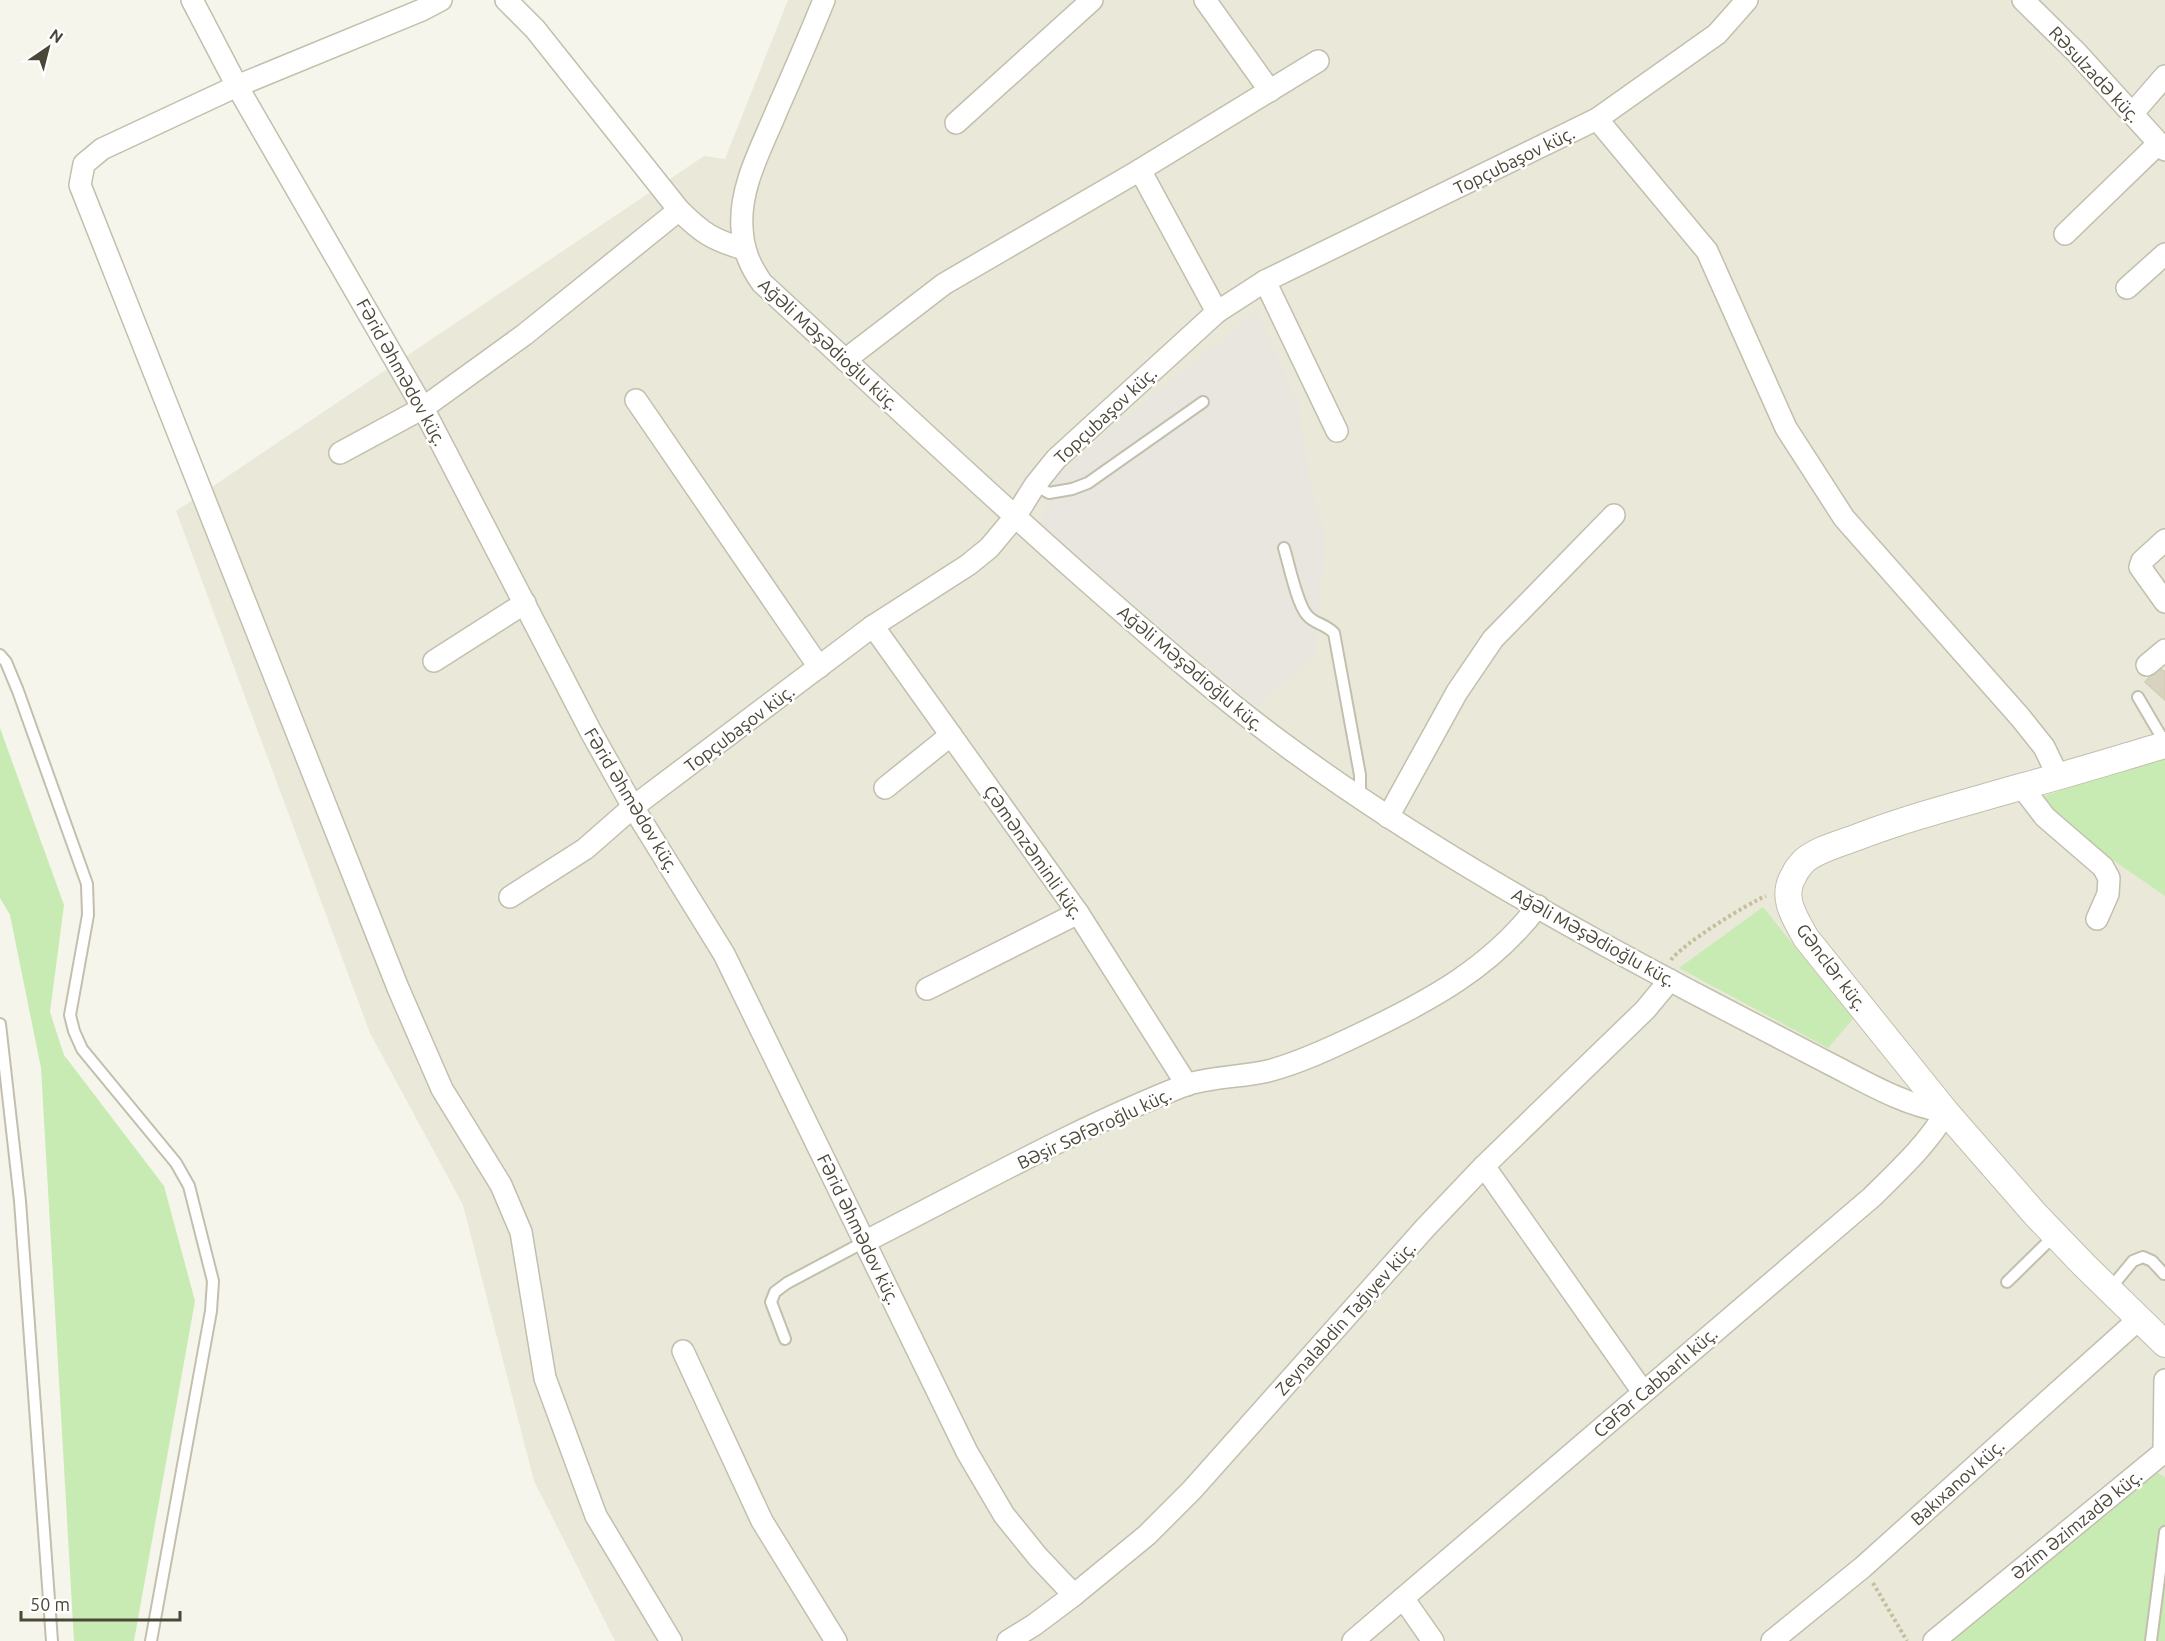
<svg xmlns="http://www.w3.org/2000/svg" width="2165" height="1641" viewBox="0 0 2165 1641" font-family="Ubuntu,sans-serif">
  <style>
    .residential { fill: #eae8d9 }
    .industrial { fill: #e9e6df }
    .green { fill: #c8ebb3 }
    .building { fill: #d8d3c0; stroke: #d3cdb3; stroke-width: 1.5 }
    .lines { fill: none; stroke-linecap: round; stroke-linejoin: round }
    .service-casing { stroke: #c2bfad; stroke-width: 14 }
    .minor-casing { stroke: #c2bfad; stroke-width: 24 }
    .tertiary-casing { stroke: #c2bfad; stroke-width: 28 }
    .path { stroke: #c5be9e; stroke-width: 4; stroke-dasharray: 3 3; stroke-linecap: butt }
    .service { stroke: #fff; stroke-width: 10 }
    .minor { stroke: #fff; stroke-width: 21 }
    .tertiary { stroke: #fff; stroke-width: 26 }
    .labels { text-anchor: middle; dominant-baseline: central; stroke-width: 5; stroke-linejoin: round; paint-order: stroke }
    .street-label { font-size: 18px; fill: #4b4738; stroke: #fff }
  </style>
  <rect width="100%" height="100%" fill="#f6f5eb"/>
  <polygon class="residential" points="788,0 2165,0 2165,1641 615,1641 534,1481 463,1205 370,1033 176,511 704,156 725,159"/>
  <polygon class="industrial" points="1257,310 1298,403 1310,479 1326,536 1314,657 1257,707 1040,525 1053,477"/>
  <g class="green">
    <polygon points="0,728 64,905 50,1012 64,1055 164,1186 195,1301 134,1641 74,1641 41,1068 10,915 0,898"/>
    <polygon points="2165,754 2165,896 2048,815 2039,798"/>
    <polygon points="1763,907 1853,1019 1828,1048 1679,968"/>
    <polygon points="2152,1470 2165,1477 2165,1641 1948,1641"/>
  </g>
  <polygon class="building" points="2159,667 2165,672 2165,700 2145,682"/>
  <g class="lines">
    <g class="service-casing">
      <g id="service">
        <polyline points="1035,485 1049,493 1072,489 1088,483 1203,402"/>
        <path d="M 1284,548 C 1289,564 1297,604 1307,615 C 1314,624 1324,623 1334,633 L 1360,775 L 1360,787 L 1357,796"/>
        <polyline points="0,655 6,662 18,691 87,884 88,915 70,1015 74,1031 82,1049 176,1163 189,1186 213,1281 211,1311 151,1641"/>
        <polyline points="2138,697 2165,743"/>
        <polyline points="0,1024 20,1201 52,1641"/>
        <polyline points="2007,1282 2055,1235"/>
        <polyline points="2109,1290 2133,1261 2143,1257 2152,1261 2164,1274"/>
        <polyline points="785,1339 771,1302 775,1292 787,1283 866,1241"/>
        <polyline points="2151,1641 2165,1532"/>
      </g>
    </g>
    <g class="minor-casing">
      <g id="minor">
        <polyline points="192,0 237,86 423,408 591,732 633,807 724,954 967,1452 1004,1515 1038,1557 1074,1595"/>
        <polyline points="441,0 422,10 237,86 102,149 84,164 80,185 398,988 442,1089 501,1185 521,1232 545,1378 596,1516 671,1641"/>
        <path d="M 506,0 L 535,29 L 679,210 C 702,233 713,240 744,249"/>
        <path d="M 824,0 C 809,37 793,74 777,110 C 762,147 739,187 742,228 C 743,250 750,266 762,283 C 870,382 976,483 1086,580 C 1152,638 1218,696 1289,748 C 1421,845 1570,928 1715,1004 C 1754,1024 1793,1045 1832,1065 C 1869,1084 1904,1105 1946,1112 C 1927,1145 1899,1170 1872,1197 L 1353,1641"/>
        <polyline points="1205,0 1270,91"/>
        <polyline points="2023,0 2077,53 2165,150"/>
        <polyline points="2132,114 2165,76"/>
        <polyline points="1597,119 1707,251 1786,428 1844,518 2020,717 2044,747 2058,776"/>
        <polyline points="956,123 1092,0"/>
        <polyline points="1140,170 1217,312"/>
        <polyline points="2065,234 2159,143"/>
        <polyline points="1265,281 1337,431"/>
        <polyline points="2127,288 2165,254"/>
        <polyline points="845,360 944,284 1140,170 1318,61"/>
        <polyline points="636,400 819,667"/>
        <polyline points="340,453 423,408 524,335 679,210"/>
        <polyline points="2165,540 2142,561 2140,567 2165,602"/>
        <polyline points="873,626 1078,913 1187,1085"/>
        <polyline points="434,661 525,603"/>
        <polyline points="2147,665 2165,650"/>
        <polyline points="2022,787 2045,817 2103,867 2109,878 2108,894 2097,919"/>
        <polyline points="885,788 951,735"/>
        <polyline points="1388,817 1457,692 1493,639 1614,515"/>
        <polyline points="510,897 585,849 633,807 873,626 968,565 989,548 1015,517 1035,485 1056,459 1217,312 1265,281 1597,119 1717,34 1747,0"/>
        <polyline points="927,989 1078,913"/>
        <polyline points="1484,1166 1643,1392"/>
        <path d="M 866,1241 C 971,1188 1074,1129 1183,1086 C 1206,1077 1243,1077 1268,1071 C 1299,1063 1331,1048 1360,1034 C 1429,1001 1491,968 1538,906"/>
        <polyline points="683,1351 762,1521 836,1641"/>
        <polyline points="1403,1598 1433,1641"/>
        <polyline points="1008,1641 1034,1625 1074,1595 1147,1535 1192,1490 1426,1227 1484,1166 1645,1010 1670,980"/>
        <polyline points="1772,1641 1863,1567 2139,1319"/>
        <polyline points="1934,1641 2164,1452 2165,1380"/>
      </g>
    </g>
    <g class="tertiary-casing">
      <path id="tertiary" d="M 2165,745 C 2117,759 2069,774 2020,787 C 1965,803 1909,817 1855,838 C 1839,844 1819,849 1805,860 C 1801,864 1796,870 1794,875 C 1780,897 1795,918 1806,938 L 1946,1112 L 2035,1214 L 2084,1265 L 2165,1344"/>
    </g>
    <g class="path">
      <path d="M 1671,960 C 1681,945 1748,903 1766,896"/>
      <polyline points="1873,1583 1907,1641"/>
    </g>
    <use href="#service" class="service"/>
    <use href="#minor" class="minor"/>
    <use href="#tertiary" class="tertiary"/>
  </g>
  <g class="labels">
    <g class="street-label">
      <text transform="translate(2095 74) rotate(47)">Rəsulzadə küç.</text>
      <text transform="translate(1514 160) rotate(-26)">Topçubaşov küç.</text>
      <text transform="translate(829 344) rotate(43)">Ağəli Məşədioğlu küç.</text>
      <text transform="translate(402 372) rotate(61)">Fərid Əhmədov küç.</text>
      <text transform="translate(1105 415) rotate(-43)">Topçubaşov küç.</text>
      <text transform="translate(1191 668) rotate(40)">Ağəli Məşədioğlu küç.</text>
      <text transform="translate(739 728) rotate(-37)">Topçubaşov küç.</text>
      <text transform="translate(632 800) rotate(59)">Fərid Əhmədov küç.</text>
      <text transform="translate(1034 852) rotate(55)">Çəmənzəminli küç.</text>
      <text transform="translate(1594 937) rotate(29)">Ağəli Məşədioğlu küç.</text>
      <text transform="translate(1832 967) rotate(53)">Gənclər küç.</text>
      <text transform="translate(1094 1128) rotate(-25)">Bəşir Səfəroğlu küç.</text>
      <text transform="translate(859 1229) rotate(64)">Fərid Əhmədov küç.</text>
      <text transform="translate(1345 1318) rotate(-48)">Zeynalabdin Tağıyev küç.</text>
      <text transform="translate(1655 1382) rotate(-41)">Cəfər Cabbarlı küç.</text>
      <text transform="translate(1957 1482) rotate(-42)">Bakıxanov küç.</text>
      <text transform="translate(2076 1524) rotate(-39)">Əzim Əzimzadə küç.</text>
    </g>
  </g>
  <g transform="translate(48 48) rotate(35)" stroke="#ffffff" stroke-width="4.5" paint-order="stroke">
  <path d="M0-4.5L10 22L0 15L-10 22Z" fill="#4b4738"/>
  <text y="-9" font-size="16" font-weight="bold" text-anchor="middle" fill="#4b4738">N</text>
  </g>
  <path d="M21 1611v9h159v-9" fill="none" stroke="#4b4738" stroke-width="3"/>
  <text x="30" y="1611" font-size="18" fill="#4b4738" stroke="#ffffff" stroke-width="4.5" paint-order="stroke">50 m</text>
</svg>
